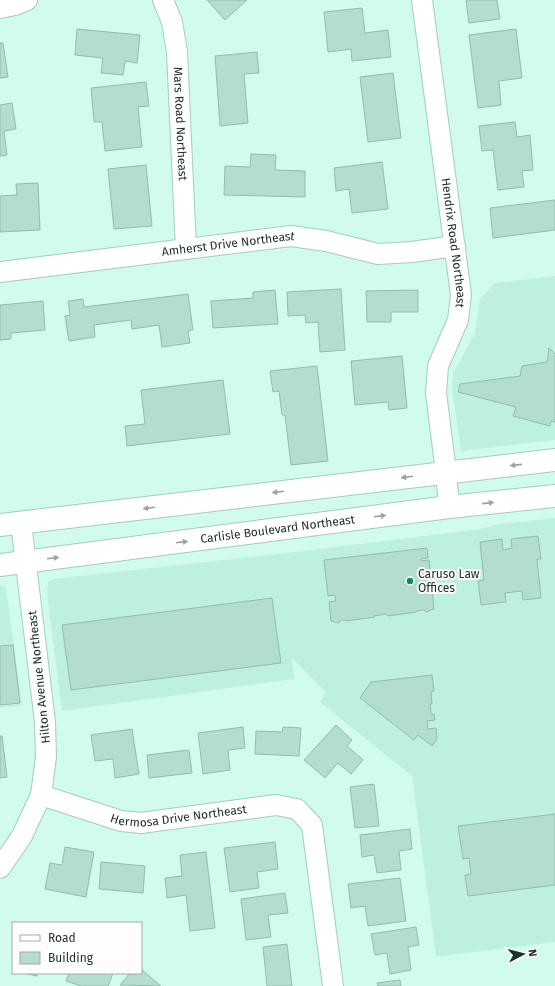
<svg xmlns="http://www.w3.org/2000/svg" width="555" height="986" viewBox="0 0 555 986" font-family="'Fira Sans',sans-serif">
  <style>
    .built { fill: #bef1dd }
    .building { fill: #b3ddcd; stroke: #93bcad }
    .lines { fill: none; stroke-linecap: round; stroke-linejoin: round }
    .minor-casing { stroke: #a3cdbd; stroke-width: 22 }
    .secondary-casing { stroke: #a3cdbd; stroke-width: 24 }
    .minor { stroke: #fff; stroke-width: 20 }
    .secondary { stroke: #fff; stroke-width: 22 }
    .oneway { fill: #9ba2a0 }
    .poi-dot { fill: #0a886b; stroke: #fdfdfd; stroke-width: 1.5 }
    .labels { text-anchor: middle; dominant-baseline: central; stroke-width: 4; stroke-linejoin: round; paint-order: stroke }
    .street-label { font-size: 12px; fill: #20312b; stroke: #fdfdfd }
    .poi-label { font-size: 12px; fill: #20312b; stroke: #fdfdfd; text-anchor: start }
  </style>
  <rect width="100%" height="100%" fill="#d1fceb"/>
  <g class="built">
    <polygon points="555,276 555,440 462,451 461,450 452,390 453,374 475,333 480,299 495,283"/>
    <polygon points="555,518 555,942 442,956 436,956 412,776 320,702 326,692 292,658 294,679 62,711 47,594 48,582 53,579 279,554 480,529 493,525"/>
    <polygon points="0,586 3,586 6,588 22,705 0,708"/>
  </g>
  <g class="building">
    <polygon points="207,0 247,0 225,20"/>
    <polygon points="466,0 497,0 500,19 469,23"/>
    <polygon points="362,8 365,33 388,30 391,57 352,61 351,49 328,52 324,12"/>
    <polygon points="77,29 140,35 137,63 125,61 123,75 101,73 103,58 75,55"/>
    <polygon points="516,29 522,78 499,81 501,105 478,108 469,35"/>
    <polygon points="0,43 3,43 8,77 0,78"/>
    <polygon points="257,52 259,73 244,74 248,123 220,126 215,56"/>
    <polygon points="393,73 401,138 368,142 360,77"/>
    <polygon points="146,82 149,106 138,107 142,147 105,151 102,122 94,122 91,88"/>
    <polygon points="12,103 16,129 4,131 7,155 0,156 0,105"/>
    <polygon points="515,122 517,137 530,135 533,170 522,171 524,187 498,190 493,150 482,151 479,126"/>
    <polygon points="251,154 276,155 275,170 305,171 305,197 224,195 225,166 250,167"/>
    <polygon points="382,162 388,209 352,213 349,189 336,191 334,168"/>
    <polygon points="146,165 152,226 114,229 108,169"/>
    <polygon points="38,183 40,230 0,232 0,196 17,195 16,184"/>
    <polygon points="555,200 555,230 493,238 490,208"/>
    <polygon points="341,289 345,350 320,352 318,322 306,323 305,315 288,316 287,292"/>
    <polygon points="275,290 278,324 213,328 211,301 253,298 253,292"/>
    <polygon points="418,290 418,312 391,312 391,322 367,322 366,291"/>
    <polygon points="188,294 193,330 188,331 190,343 162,347 159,325 132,329 131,320 94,325 95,337 69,341 65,316 70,315 68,301 83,299 84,307"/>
    <polygon points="43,301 45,330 11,333 11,339 0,340 0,305"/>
    <polygon points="549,348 555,354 555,422 551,421 550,426 513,416 516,407 458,392 460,384 520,376 522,366 547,362"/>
    <polygon points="402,356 407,408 389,410 388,402 355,405 351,361"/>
    <polygon points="317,366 328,461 291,465 285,415 282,415 279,391 273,392 270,371"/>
    <polygon points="223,380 230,434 127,446 125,426 145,424 141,390"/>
    <polygon points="538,536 541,559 537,559 541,598 523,600 522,591 505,593 506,602 481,605 478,581 484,580 480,542 502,539 503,550 512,548 511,539"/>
    <polygon points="427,548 428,558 421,559 421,561 429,560 434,609 426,612 424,610 417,611 416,612 388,616 386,614 374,616 375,617 346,621 345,620 341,620 339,623 331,621 329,602 336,601 335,595 328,596 324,560"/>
    <polygon points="272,598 281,663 71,690 62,625"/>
    <polygon points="13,645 20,703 0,705 0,646"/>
    <polygon points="432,675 434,691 431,692 432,704 430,704 431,714 434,714 435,720 427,721 428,729 436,728 437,739 432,746 418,735 414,740 360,698 371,682"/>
    <polygon points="336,725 352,740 347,746 363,760 351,774 338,763 325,778 304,760"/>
    <polygon points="243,727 245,748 228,750 230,770 203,774 198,733"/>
    <polygon points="283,727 301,728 299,756 255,754 256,731 282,732"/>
    <polygon points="132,729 139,774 115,778 113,759 95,761 91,735"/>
    <polygon points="0,736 2,736 7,777 0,778"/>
    <polygon points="189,750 192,773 149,778 147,755"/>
    <polygon points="374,784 379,826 355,828 350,787"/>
    <polygon points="555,814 555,885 468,896 465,875 471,874 469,858 463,859 458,826"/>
    <polygon points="410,829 412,849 399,851 401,870 377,873 374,855 362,857 360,835"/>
    <polygon points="275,842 278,869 257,872 259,888 230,892 224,848"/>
    <polygon points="65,847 94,852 86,897 45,889 50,863 62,865"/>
    <polygon points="206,852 215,928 190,931 186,895 167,898 165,878 182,876 180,855"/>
    <polygon points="101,862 145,866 143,893 99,889"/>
    <polygon points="400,878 406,921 368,926 365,906 351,908 348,884"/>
    <polygon points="285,893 288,913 268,915 271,937 246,940 241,899"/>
    <polygon points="416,927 419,945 408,947 411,970 390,974 387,953 375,955 371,934"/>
    <polygon points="287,944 292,986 267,986 263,947"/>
    <polygon points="141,969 161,986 120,985 130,973 141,973"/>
    <polygon points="23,973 37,973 37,976"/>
    <polygon points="69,973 113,973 108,986 81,986 66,981"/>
    <polygon points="400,980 401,986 378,986 377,983"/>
  </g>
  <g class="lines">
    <g class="minor-casing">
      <g id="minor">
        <path id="s1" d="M 163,0 L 172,22 L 177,52 L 186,249"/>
        <path id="s2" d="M 422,0 L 461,295 L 458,320 L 438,366 L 436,393 L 446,472 L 449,507"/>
        <polyline points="0,8 15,5 27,0"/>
        <path id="s3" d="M 0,272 L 291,236 L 326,241 L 378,254 L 412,252 L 455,246"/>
        <path id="s4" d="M 41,795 L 121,821 L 141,823 L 276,805 L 297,809 L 312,825 L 333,986"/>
        <polyline points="0,868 22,836 41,795 46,757 45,722 21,523"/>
      </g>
    </g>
    <g class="secondary-casing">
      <g id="secondary">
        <polyline points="0,525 555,460"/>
        <path id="s5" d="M 0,565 L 449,507 L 555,496"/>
      </g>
    </g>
    <use href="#minor" class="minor"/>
    <use href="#secondary" class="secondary"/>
  </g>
  <defs><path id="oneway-solid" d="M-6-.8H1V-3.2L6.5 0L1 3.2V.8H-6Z"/></defs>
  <g class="oneway">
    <use href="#oneway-solid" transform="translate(516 465) rotate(174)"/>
    <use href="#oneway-solid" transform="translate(407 477) rotate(173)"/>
    <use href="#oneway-solid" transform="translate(278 492) rotate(173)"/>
    <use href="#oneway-solid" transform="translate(488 503) rotate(-6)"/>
    <use href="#oneway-solid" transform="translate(149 508) rotate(173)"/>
    <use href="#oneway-solid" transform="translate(380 516) rotate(-7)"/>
    <use href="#oneway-solid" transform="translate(182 542) rotate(-7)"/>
    <use href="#oneway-solid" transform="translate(53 558) rotate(-7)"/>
  </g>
  <circle class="poi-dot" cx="410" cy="581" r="4"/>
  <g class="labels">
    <g class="street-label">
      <text stroke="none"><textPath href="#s1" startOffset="126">Mars Road Northeast</textPath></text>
      <text stroke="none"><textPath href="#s2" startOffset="245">Hendrix Road Northeast</textPath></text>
      <text stroke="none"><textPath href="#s3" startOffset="230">Amherst Drive Northeast</textPath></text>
      <text stroke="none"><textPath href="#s5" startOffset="280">Carlisle Boulevard Northeast</textPath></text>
      <text transform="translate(39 677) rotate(-96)">Hilton Avenue Northeast</text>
      <text stroke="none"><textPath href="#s4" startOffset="142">Hermosa Drive Northeast</textPath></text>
    </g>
    <g class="poi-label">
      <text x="418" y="574">Caruso Law<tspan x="418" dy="14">Offices</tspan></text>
    </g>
  </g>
  <rect x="12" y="922" width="130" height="52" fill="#fdfdfd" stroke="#a5aba9"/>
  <rect x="20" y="935" width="20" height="6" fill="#ffffff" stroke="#a5aba9"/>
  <text x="48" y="942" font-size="12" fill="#20312b">Road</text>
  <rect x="20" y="952" width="20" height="12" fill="#b3ddcd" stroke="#a5aba9"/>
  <text x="48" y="962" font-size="12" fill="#20312b">Building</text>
  <g transform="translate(523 954) rotate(83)" stroke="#fdfdfd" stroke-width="3" paint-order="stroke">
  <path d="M0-3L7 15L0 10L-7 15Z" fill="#20312b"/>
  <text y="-6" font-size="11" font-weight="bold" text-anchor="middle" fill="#20312b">N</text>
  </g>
</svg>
